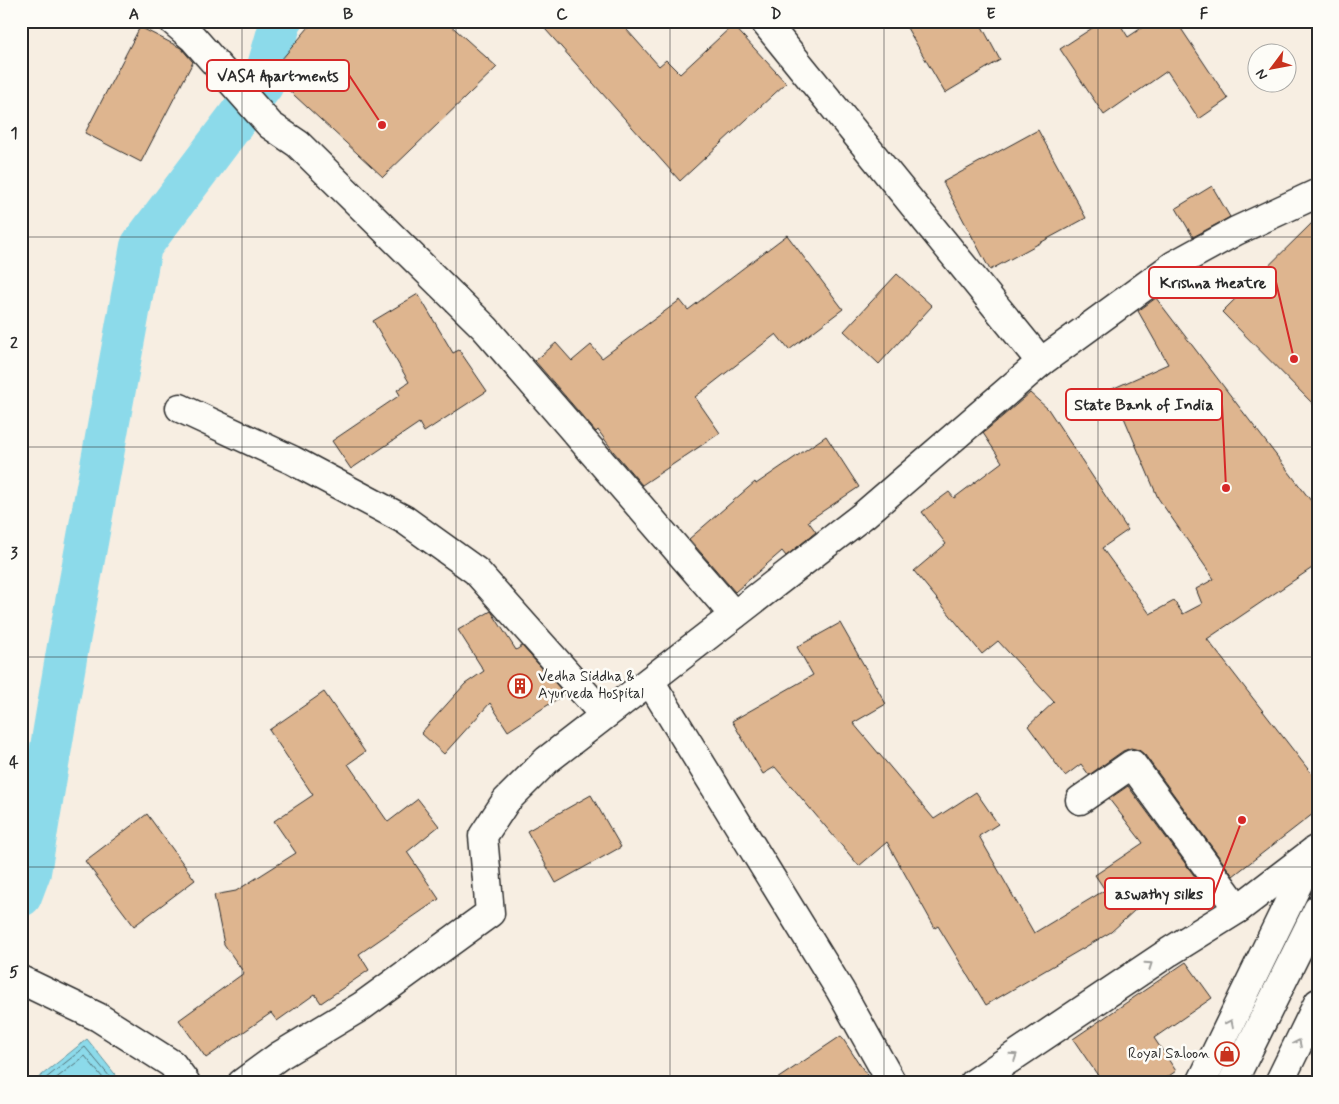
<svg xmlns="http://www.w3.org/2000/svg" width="1339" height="1104" viewBox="0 0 1339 1104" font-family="Mynerve,sans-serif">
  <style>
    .water { fill: #8cdaea; stroke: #65949e }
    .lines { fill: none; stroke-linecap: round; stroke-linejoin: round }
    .shore { stroke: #527177; stroke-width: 1 }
    .canal { stroke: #8cdaea; stroke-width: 42 }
    .building { fill: #deb58f; stroke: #2b2b2b }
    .minor-casing { stroke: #2b2b2b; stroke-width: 31 }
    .major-casing { stroke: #2b2b2b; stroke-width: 31 }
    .highway-casing { stroke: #2b2b2b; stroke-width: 31 }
    .minor { stroke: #fdfcf7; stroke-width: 28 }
    .major { stroke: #fdfcf7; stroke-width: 28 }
    .highway { stroke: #fdfcf7; stroke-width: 28 }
    .oneway { stroke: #9e9e9b }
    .grid { fill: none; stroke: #2b2b2b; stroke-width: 1; stroke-opacity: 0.55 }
    .labels { text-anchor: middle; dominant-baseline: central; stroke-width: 5; stroke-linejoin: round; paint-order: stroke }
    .poi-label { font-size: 15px; fill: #2b2b2b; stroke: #fdfcf7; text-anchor: start }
    .leader { fill: none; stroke: #d62828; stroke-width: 2 }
    .callout-dot { fill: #d62828; stroke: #fdfcf7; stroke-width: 2 }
    .callout { fill: #fdfcf7; stroke: #d62828; stroke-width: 2 }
    .callout-label { font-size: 16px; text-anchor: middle; font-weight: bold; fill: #2b2b2b }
    .neatline { fill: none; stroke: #2b2b2b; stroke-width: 2 }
    .grid-label { font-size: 16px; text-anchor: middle; font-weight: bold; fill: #2b2b2b }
  </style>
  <rect width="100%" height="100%" fill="#f7eee2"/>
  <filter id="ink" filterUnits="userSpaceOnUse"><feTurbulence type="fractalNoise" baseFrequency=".02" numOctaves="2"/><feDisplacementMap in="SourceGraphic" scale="10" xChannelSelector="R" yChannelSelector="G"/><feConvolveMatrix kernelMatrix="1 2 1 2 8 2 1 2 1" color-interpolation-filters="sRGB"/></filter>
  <g filter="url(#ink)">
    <polygon class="water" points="87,1039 122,1083 32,1083"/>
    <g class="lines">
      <g class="shore">
        <polyline points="40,1083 85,1047 115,1083"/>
        <polyline points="50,1083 85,1056 107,1083"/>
      </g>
      <polyline class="canal" points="21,896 30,872 67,652 141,246 263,84 281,21"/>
    </g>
    <g class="building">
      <polygon points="314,21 446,21 497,67 383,177 270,73"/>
      <polygon points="538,21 619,21 659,66 666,60 680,74 733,25 786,83 680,181"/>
      <polygon points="903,21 979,21 1000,60 945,93"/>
      <polygon points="1103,21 1118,21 1128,37 1152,21 1176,21 1228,99 1199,119 1167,71 1104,115 1060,49"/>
      <polygon points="140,27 181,48 193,62 141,162 85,133"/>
      <polygon points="1038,130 1086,218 990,270 943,182"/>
      <polygon points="1212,186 1230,217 1193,237 1176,208"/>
      <polygon points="1318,217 1318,409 1222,312"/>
      <polygon points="787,235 843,309 789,350 776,334 695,397 720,433 642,485 613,451 598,430 596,432 535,361 556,343 572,361 591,345 602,358 680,300 688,310"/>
      <polygon points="897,274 932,306 879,364 844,331"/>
      <polygon points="418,294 453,353 459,350 487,391 424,432 419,423 351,469 332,441 400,395 397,390 409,382 373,321"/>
      <polygon points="1156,298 1318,510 1318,564 1207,639 1318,782 1318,810 1233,876 1145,755 1139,750 1131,748 1123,751 1089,775 1081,764 1065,776 1028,726 1054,702 998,641 982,654 914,571 946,544 922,512 949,492 954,498 1002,462 983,433 1030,393 1048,409 1128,530 1102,548 1150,614 1174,601 1183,614 1202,604 1196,589 1214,579 1158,498 1112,389 1168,364 1138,311"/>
      <polygon points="826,436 859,487 808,521 816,532 786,556 782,551 735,592 689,539 755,482 756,484"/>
      <polygon points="491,611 516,650 522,646 565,694 508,731 490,703 444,754 421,733 465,684 484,671 458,630"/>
      <polygon points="840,623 886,704 853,723 934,819 976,792 998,824 979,836 1034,933 1105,890 1095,875 1143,843 1109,799 1128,786 1196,878 1166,903 1159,888 1111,932 986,1005 938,926 935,928 887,842 859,866 775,767 763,774 732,721 813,675 797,647"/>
      <polygon points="324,692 365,752 348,764 388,822 418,799 439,826 407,852 439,899 359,954 369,970 321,1003 315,994 277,1021 271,1013 206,1058 179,1020 244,973 224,944 214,895 236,891 296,853 274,821 313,795 269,730"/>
      <polygon points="591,795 621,847 556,883 527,831"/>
      <polygon points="147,814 195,880 134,926 85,861"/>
      <polygon points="1186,962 1212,998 1154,1038 1176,1071 1159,1083 1103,1083 1073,1039"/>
      <polygon points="841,1036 872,1083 771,1083"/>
    </g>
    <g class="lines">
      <g class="minor-casing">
        <g id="minor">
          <polyline points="173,21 193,38 270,125 298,144 485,328 734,615"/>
          <polyline points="764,21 1041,362"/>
          <polyline points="180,408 292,460 405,520 476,571 604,715"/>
          <polyline points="650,681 840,990 892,1083"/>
          <polyline points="1080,800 1132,764 1238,909"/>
          <polyline points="21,980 98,1017 172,1064 186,1083"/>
          <polyline points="242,1083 279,1056 362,1006 490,913 483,836 506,801 547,760 865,514 1041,362 1174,265 1236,231 1318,193"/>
          <polyline points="974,1083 1169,952 1238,909 1315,850"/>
          <polyline points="1201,1083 1312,855"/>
        </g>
      </g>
      <g class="major-casing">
        <polyline id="major" points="1232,1083 1318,909"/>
      </g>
      <g class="highway-casing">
        <polyline id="highway" points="1279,1083 1318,1003"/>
      </g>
      <use href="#minor" class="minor"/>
      <use href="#major" class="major"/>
      <use href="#highway" class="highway"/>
    </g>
    <defs><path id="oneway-chevron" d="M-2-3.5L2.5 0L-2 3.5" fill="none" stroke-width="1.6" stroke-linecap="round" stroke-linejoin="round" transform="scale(1.25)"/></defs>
    <g class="oneway">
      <use href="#oneway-chevron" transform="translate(1149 965) rotate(-34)"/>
      <use href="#oneway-chevron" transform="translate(1230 1023) rotate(-64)"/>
      <use href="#oneway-chevron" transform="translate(1298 1043) rotate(-64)"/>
      <use href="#oneway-chevron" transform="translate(1014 1056) rotate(-34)"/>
    </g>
  </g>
  <path class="grid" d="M 242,21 L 242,1083M 456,21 L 456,1083M 670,21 L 670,1083M 884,21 L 884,1083M 1098,21 L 1098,1083M 21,237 L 1318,237M 21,447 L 1318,447M 21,657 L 1318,657M 21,867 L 1318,867"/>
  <defs>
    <g id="building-ring" transform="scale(1.25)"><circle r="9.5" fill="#fdfcf7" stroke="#c8321e" stroke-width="1.5"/><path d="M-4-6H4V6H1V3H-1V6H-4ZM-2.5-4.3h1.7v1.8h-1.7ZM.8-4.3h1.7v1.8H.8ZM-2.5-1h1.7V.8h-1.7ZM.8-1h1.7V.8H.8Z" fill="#c8321e"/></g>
    <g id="shop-ring" transform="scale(1.25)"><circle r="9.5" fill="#fdfcf7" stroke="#c8321e" stroke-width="1.5"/><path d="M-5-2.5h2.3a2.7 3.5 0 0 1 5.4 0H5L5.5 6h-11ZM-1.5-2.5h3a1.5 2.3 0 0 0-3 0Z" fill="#c8321e"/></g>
  </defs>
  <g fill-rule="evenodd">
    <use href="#building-ring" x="520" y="686"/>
    <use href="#shop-ring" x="1227" y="1054"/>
  </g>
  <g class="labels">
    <g class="poi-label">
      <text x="538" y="677">Vedha Siddha &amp;<tspan x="538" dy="17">Ayurveda Hospital</tspan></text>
      <text x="1210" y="1054" text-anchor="end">Royal Saloon</text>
    </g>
  </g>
  <path class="leader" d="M382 125L349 75M1294 359L1276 282M1226 488L1222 404M1242 820L1214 894"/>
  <g class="callout-dot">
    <circle cx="382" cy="125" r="5"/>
    <circle cx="1294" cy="359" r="5"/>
    <circle cx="1226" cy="488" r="5"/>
    <circle cx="1242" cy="820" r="5"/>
  </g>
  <g class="callout">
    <rect x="207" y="60" width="142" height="31" rx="5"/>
    <rect x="1149" y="267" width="127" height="31" rx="5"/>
    <rect x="1066" y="389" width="156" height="31" rx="5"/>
    <rect x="1105" y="878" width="109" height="31" rx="5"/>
  </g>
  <g class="callout-label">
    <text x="278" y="81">VASA Apartments</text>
    <text x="1213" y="288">Krishna theatre</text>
    <text x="1144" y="410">State Bank of India</text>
    <text x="1159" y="899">aswathy silks</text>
  </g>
  <rect width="1339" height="1104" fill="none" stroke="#fdfcf7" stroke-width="55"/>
  <g transform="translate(1272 68) rotate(238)"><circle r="24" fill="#fdfcf7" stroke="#a9a8a5"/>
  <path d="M0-4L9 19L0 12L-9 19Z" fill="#c8321e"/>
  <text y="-8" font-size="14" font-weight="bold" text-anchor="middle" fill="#2b2b2b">N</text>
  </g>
  <rect x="28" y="28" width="1284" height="1048" class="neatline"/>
  <g class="grid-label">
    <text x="134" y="19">A</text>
    <text x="348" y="19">B</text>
    <text x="562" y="19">C</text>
    <text x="776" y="19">D</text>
    <text x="991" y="19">E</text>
    <text x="1204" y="19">F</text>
    <text x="14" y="138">1</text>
    <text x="14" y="348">2</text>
    <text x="14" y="558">3</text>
    <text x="14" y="767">4</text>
    <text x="14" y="977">5</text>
  </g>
</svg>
